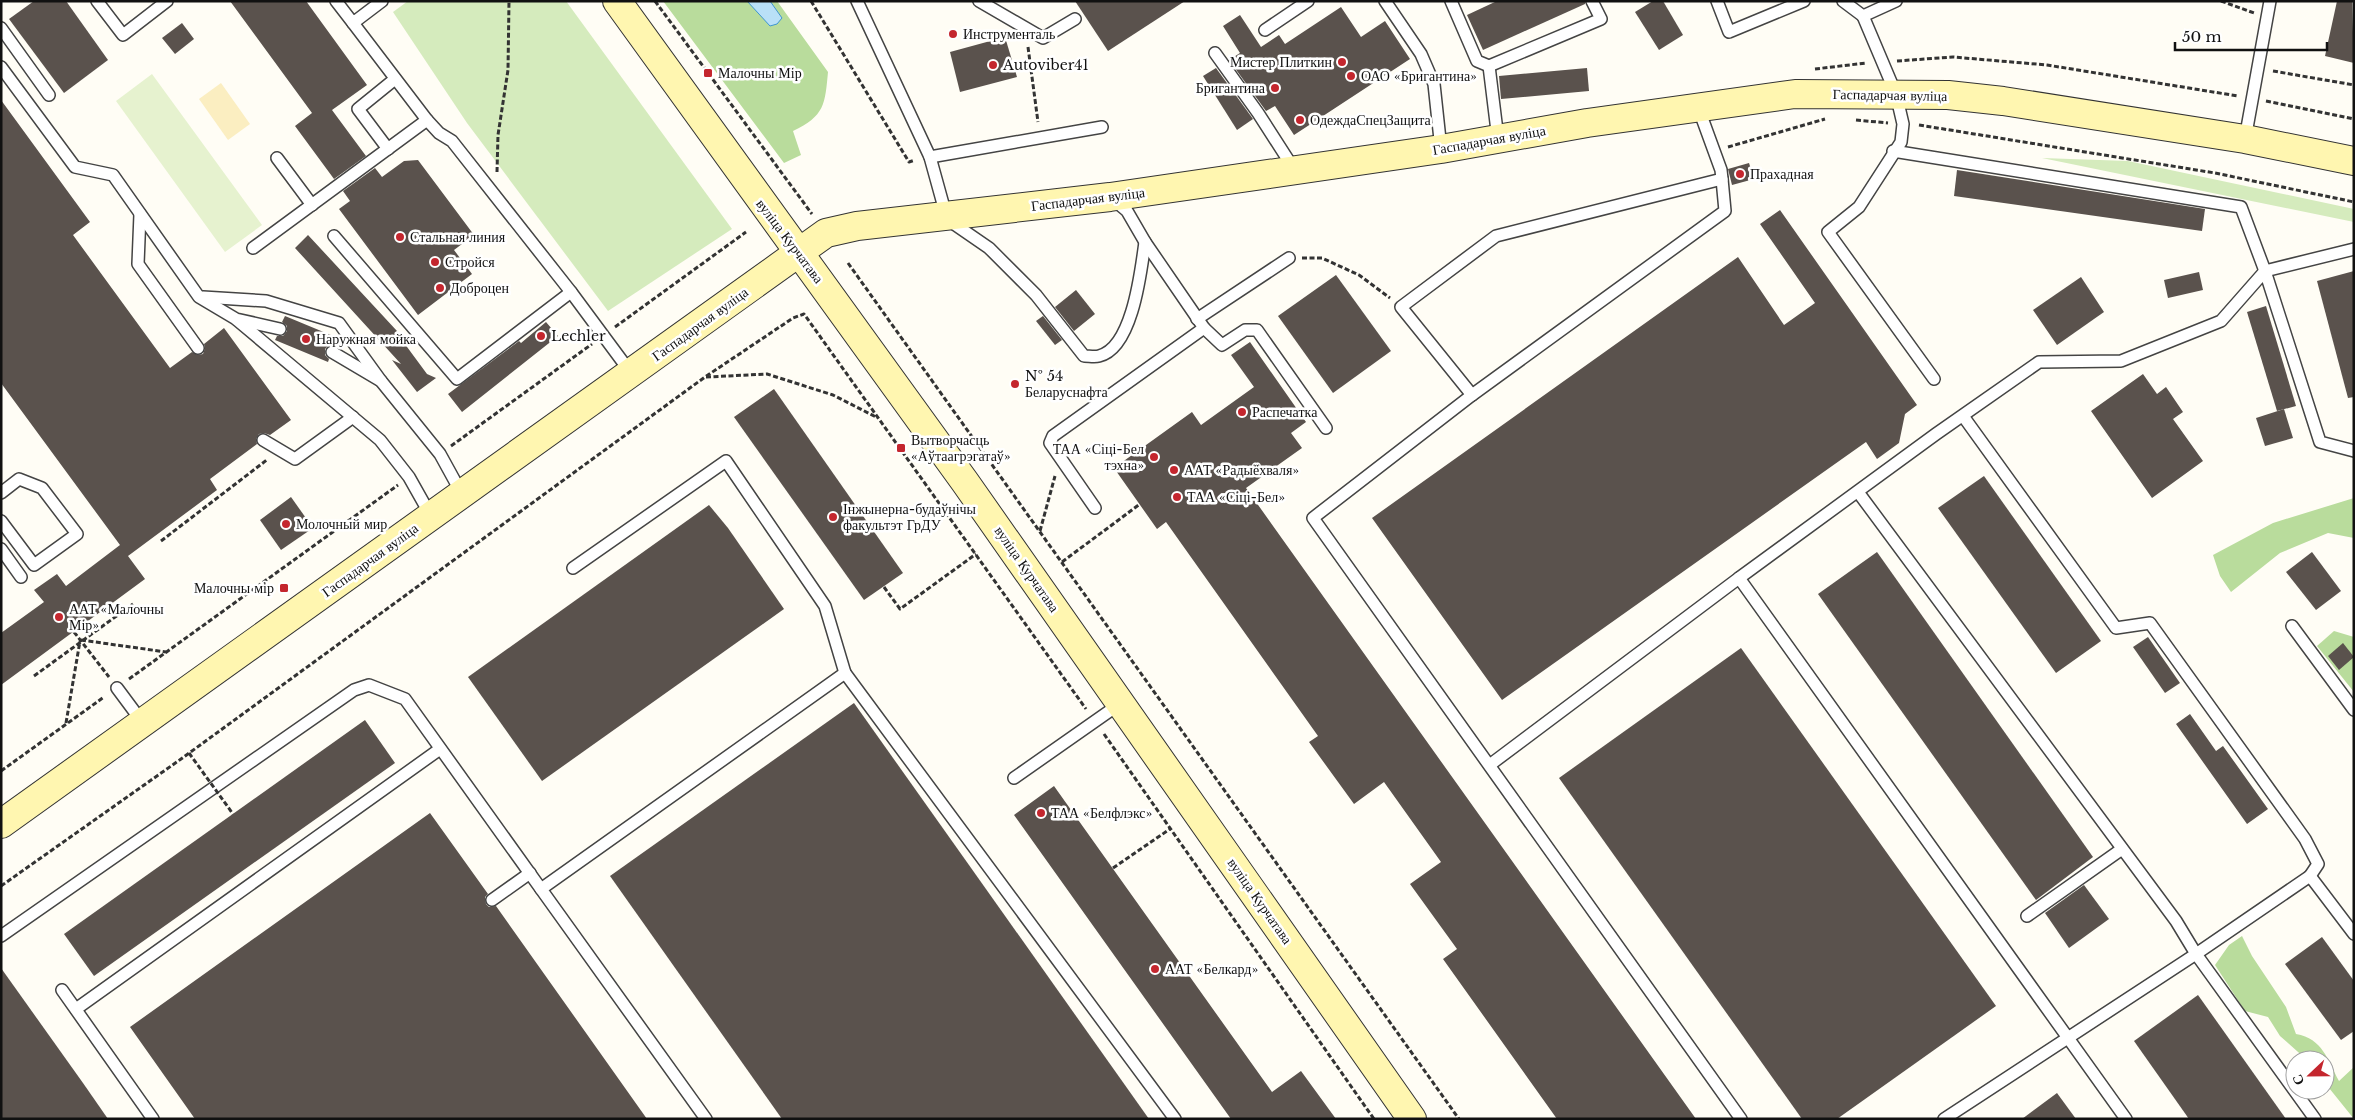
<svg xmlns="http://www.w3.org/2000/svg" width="2355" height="1120" viewBox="0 0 2355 1120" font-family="'Libre Baskerville',serif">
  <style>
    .green { fill: #d5ebbd }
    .forest { fill: #b9dc9c }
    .sand { fill: #fbeec1 }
    .pitch { fill: #e6f2cf }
    .water { fill: #b9e0f7; stroke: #3f96cf }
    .building { fill: #5a524d }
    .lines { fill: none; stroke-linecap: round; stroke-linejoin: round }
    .lane-casing { stroke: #444; stroke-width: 14 }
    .secondary-casing { stroke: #333; stroke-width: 30 }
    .path { stroke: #333; stroke-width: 3; stroke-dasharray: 5 2.5; stroke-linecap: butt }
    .lane { stroke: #fff; stroke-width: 11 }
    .secondary { stroke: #fff6b0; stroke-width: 28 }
    .path-bridge { stroke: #333; stroke-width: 3; stroke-dasharray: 5 2.5; stroke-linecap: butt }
    .poi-dot { fill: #c4262e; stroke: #fff; stroke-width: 2 }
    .labels { text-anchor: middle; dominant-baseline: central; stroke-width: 5; stroke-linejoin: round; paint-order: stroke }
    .poi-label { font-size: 14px; fill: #111; stroke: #fff; text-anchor: start }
    .street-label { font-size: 14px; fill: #111; stroke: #fff }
  </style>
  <rect width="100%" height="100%" fill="#fffdf5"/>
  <g class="green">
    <polygon points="408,1 566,1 732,229 608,311 467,123 393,12"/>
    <polygon points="2042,158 2128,161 2354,209 2354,222"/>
  </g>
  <g class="forest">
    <path d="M 663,1 L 777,1 L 828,72 C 825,104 825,116 793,131 L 801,155 L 784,163 Z"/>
    <polygon points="2354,498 2354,538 2328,533 2280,553 2231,592 2220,576 2213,555 2273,523"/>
    <polygon points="2334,631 2354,637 2354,692 2317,646"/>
    <path d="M 2242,936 L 2252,956 L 2286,1007 L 2296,1034 C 2323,1039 2327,1059 2339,1081 L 2354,1067 L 2354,1119 L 2325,1083 L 2325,1060 L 2307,1060 L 2280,1036 L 2268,1017 L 2245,1011 L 2215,965 L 2229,945 Z"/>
  </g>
  <polygon class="sand" points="221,83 250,124 228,140 199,99"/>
  <polygon class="pitch" points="152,74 262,225 225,252 116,101"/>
  <polygon class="water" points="747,1 770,1 782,18 777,24 770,26"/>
  <g class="building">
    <polygon points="34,1 66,1 108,60 64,93 9,19"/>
    <polygon points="230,1 306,1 367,85 332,110 366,156 334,179 295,126 312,113"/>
    <polygon points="1075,1 1185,1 1108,51"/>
    <polygon points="1497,1 1585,1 1585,4 1483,50 1467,15"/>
    <polygon points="1653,1 1663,1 1683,35 1659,50 1635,12"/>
    <polygon points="2337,1 2352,1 2354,63 2325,56"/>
    <polygon points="1341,7 1361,37 1385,21 1410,59 1294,135 1275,106 1266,111 1229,60 1240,53 1223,26 1240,15 1261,47 1279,35 1285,44"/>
    <polygon points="182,23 194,39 175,54 162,38"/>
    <polygon points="1005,37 1017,77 960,92 950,52"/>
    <polygon points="1216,68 1253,119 1237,130 1203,76"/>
    <polygon points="1587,68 1589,91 1501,99 1499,76"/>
    <polygon points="1,100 90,222 73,235 170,368 192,352 198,355 203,354 205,348 204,344 224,328 291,420 270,435 264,433 259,434 256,439 257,444 210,479 217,490 128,556 145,579 1,685 1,633 44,602 34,590 57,574 66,586 120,545 1,383"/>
    <polygon points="418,160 474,235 454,250 472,274 418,315 339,209 350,201 343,191 375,168 382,177 404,161"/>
    <polygon points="1749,163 1754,179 1732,185 1728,169"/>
    <polygon points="1957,170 2205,209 2202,231 1954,196"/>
    <polygon points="1780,210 1917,405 1905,414 1899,443 1877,459 1866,442 1502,700 1372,518 1738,257 1784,325 1815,303 1760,224"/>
    <polygon points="308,235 397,331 396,332 427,374 436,378 417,392 392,360 401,364 295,248"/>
    <polygon points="2354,271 2354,397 2348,398 2317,281"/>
    <polygon points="2199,272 2203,290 2168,298 2164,280"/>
    <polygon points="1336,275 1391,351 1333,393 1278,316"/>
    <polygon points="2081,277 2104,312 2057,345 2033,310"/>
    <polygon points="1076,290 1095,314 1074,331 1055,307"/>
    <polygon points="2266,306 2296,406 2277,411 2247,312"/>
    <polygon points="285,316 338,338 335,345 329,345 325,349 325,355 329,359 328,362 275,340 277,336 283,336 287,331 287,326 282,322"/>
    <polygon points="1043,316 1062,340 1055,345 1036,321"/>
    <polygon points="546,322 558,336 462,412 448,394 519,341 521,343"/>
    <polygon points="1250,342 1306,422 1291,433 1302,448 1246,488 1696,1119 1557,1119 1443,959 1457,949 1410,884 1441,862 1384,782 1354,804 1309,742 1318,736 1166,522 1157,529 1114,468 1192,412 1201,425 1254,387 1231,355"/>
    <polygon points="2143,374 2157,394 2166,387 2183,412 2173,419 2203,461 2152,498 2091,411"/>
    <polygon points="774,389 903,573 864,600 734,417"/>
    <polygon points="2284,409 2293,438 2265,446 2256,418"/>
    <polygon points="1984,476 2101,641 2056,673 1938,508"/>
    <polygon points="291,497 313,528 281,550 260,520"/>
    <polygon points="709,505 728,528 784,609 542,781 468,677"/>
    <polygon points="1877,552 2093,857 2036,900 1818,594"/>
    <polygon points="2312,552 2341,591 2316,610 2286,572"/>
    <polygon points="2148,637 2180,683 2165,693 2133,647"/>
    <polygon points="2343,643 2354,657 2339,670 2328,656"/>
    <polygon points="1741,648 1996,1006 1837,1119 1802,1119 1559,778"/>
    <polygon points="854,703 964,858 1149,1119 782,1119 610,876"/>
    <polygon points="2190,714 2216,751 2223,746 2268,809 2247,824 2176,724"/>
    <polygon points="365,720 395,763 94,976 64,934"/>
    <polygon points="1054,786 1272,1092 1301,1071 1336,1119 1231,1119 1014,815"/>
    <polygon points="430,813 488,894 485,897 486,904 489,907 496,906 647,1119 195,1119 130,1027"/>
    <polygon points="2084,885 2109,919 2069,948 2045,913"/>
    <polygon points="2322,937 2354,981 2354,1031 2341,1040 2285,964"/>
    <polygon points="1,968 83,1083 108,1119 1,1119"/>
    <polygon points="2198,995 2286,1119 2189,1119 2134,1041"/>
    <polygon points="2057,1093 2076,1119 2022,1119"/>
  </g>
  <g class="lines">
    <g class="lane-casing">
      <g id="lane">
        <polyline points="97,1 123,35 167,1"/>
        <polyline points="336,1 353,23 382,1"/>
        <path d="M 857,1 L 930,157 L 943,204 L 944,217 L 989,248 L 1036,295 L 1084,356 C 1089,356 1095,357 1099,356 C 1133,348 1141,270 1145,242"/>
        <polyline points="979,1 1043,38 1075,19"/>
        <polyline points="1385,1 1421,54 1434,84 1441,149"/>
        <polyline points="1451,1 1477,61 1489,66 1601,19 1592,1"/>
        <polyline points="1717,1 1729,32 1804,1"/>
        <polyline points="1843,1 1863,16 1896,1"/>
        <polyline points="1863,16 1896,94 1903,124 1901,142 1859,207 1828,232 1934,379"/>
        <polyline points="353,23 427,120 439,133 452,141 571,292 631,373"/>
        <polyline points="1,28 49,95"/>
        <polyline points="1265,30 1308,1"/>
        <polyline points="1215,53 1258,113 1294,169"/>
        <polyline points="1489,66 1498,139"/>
        <polyline points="1,67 75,167 113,175 199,297 236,319 280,329"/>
        <polyline points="2245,139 2270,1"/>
        <polyline points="388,149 358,109 395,79"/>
        <polyline points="1893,151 2241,207 2265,271 2354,249"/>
        <polyline points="930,157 1102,127"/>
        <polyline points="277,158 312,205"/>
        <polyline points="1722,179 1725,211 1472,395 1313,518 1741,1119"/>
        <polyline points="140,214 138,264 198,348"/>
        <polyline points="334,236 457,379 571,292"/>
        <polyline points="253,248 427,120"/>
        <polyline points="203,297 266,301 339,323 381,381"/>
        <polyline points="1197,319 1289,258"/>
        <polyline points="237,320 380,440 409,477 431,516"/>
        <polyline points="1204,328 1222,345 1245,330 1257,330 1326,428"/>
        <polyline points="332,352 381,381 440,454 462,494"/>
        <polyline points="1472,395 1401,307 1496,236 1722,179 1721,170 1698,107"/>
        <polyline points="1963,416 2116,628 2150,623 2305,839 2318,864 2310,876"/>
        <polyline points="263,440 295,459 353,417"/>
        <polyline points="1858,492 2176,921 2196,954 1944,1119"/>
        <polyline points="1,493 19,479 42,488 77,534 34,565 1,521"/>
        <polyline points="1095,508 1050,443 1053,436 1204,328 1145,242 1127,211 1114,200"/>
        <polyline points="1,549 21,577"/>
        <polyline points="573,568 726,461 825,606 845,673"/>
        <polyline points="2292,626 2354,710"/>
        <polyline points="117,688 143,723"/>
        <polyline points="1491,764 1739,578"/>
        <polyline points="1014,778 1121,703"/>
        <polyline points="492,900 530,873"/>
        <polyline points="2027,916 2122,849"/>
        <polyline points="1,936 354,690 369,685 405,699 541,889"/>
        <polyline points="62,990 153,1119"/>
        <polyline points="76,1009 440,749"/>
        <polyline points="706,1119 541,889 845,673 1175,1119"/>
        <polyline points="2126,1119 1739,578 1936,434 2039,362 2121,361 2221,321 2265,271 2320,442 2354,451"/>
        <polyline points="2315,1119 2196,954 2310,876 2354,934"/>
      </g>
    </g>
    <g class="secondary-casing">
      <g id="secondary">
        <polyline points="617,1 965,482 1412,1119"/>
        <polyline points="1,824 826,233 857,226 1110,197 1441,149 1587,123 1795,94 1948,95 2003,101 2245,139 2354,161"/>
      </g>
    </g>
    <g class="path">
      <polyline points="655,1 812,214"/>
      <polyline points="811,1 909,162 915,160"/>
      <polyline points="2221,1 2254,13"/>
      <polyline points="1028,47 1038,122"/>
      <polyline points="1897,61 1953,57 2047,65 2238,96"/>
      <polyline points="1815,69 1866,63"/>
      <polyline points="2273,71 2354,85"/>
      <polyline points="2266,101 2354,119"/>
      <polyline points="1856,120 1888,123"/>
      <polyline points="1919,125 2215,173 2354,202"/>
      <polyline points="1728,147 1825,119"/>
      <polyline points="497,172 498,135 508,70 509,1"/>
      <polyline points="1302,258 1322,258 1359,275 1390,298"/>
      <polyline points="848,263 1459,1119"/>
      <polyline points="615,327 746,232"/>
      <polyline points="706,377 767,374 833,395 878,418"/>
      <polyline points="451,446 592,344"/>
      <polyline points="1040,531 1055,476"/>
      <polyline points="161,541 268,459"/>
      <polyline points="1062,562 1140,504"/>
      <polyline points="884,587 900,609 976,554"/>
      <polyline points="74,632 109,677"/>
      <polyline points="81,640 166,652"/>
      <polyline points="34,676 133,604"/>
      <polyline points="129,679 398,485"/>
      <polyline points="66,723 80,641"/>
      <polyline points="1104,734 1374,1119"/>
      <polyline points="1,771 104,697"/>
      <polyline points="1113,868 1170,829"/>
      <polyline points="1,886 181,759 705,377 793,318 804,314 1086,709"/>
    </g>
    <use href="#lane" class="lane"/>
    <use href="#secondary" class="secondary"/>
    <polyline class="path-bridge" points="189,753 233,814"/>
  </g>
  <g class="poi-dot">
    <circle cx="953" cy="34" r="5"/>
    <circle cx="1342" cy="62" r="5"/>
    <circle cx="993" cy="65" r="5"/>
    <rect x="703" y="68" width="10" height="10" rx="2.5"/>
    <circle cx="1351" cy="76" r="5"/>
    <circle cx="1275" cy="88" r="5"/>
    <circle cx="1300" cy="120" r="5"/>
    <circle cx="1740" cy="174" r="5"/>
    <circle cx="400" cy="237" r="5"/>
    <circle cx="435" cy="262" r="5"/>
    <circle cx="440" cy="288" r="5"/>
    <circle cx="541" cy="336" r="5"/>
    <circle cx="306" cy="339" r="5"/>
    <circle cx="1015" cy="384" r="5"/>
    <circle cx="1242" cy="412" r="5"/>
    <rect x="896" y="443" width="10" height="10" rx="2.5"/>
    <circle cx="1154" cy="457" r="5"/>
    <circle cx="1174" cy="470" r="5"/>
    <circle cx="1177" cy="497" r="5"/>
    <circle cx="833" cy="517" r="5"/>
    <circle cx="286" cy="524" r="5"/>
    <rect x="279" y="583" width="10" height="10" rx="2.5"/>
    <circle cx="59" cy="617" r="5"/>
    <circle cx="1041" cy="813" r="5"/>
    <circle cx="1155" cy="969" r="5"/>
  </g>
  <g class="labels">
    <g class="poi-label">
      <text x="963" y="34">Инструменталь</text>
      <text x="1332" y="62" text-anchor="end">Мистер Плиткин</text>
      <text x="1003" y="65">Autoviber41</text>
      <text x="718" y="73">Малочны Мір</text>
      <text x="1361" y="76">ОАО «Бригантина»</text>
      <text x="1265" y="88" text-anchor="end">Бригантина</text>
      <text x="1310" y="120">ОдеждаСпецЗащита</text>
      <text x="1750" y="174">Прахадная</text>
      <text x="410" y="237">Стальная линия</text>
      <text x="445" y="262">Стройся</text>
      <text x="450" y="288">Доброцен</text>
      <text x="551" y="336">Lechler</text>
      <text x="316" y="339">Наружная мойка</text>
      <text x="1025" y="376">№ 54<tspan x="1025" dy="16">Беларуснафта</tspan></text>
      <text x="1252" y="412">Распечатка</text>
      <text x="911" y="440">Вытворчасць<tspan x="911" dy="16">«Аўтаагрэгатаў»</tspan></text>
      <text x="1144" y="449" text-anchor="end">ТАА «Сіці-Бел<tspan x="1144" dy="16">тэхна»</tspan></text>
      <text x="1184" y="470">ААТ «Радыёхваля»</text>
      <text x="1187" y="497">ТАА «Сіці-Бел»</text>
      <text x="843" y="509">Інжынерна-будаўнічы<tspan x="843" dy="16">факультэт ГрДУ</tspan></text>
      <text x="296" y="524">Молочный мир</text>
      <text x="274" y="588" text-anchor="end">Малочны мір</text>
      <text x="69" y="609">ААТ «Малочны<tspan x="69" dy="16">Мір»</tspan></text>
      <text x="1051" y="813">ТАА «Белфлэкс»</text>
      <text x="1165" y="969">ААТ «Белкард»</text>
    </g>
    <g class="street-label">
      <text transform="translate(1890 95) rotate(1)">Гаспадарчая вуліца</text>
      <text transform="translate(1489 140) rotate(-10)">Гаспадарчая вуліца</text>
      <text transform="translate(1088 199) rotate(-7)">Гаспадарчая вуліца</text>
      <text transform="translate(790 241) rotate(53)">вуліца Курчатава</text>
      <text transform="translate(700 324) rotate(-36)">Гаспадарчая вуліца</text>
      <text transform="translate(370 560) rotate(-36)">Гаспадарчая вуліца</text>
      <text transform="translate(1027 569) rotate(55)">вуліца Курчатава</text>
      <text transform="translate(1260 901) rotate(55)">вуліца Курчатава</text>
    </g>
  </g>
  <rect width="2355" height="1120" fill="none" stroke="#111111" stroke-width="5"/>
  <g transform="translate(2310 1075) rotate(248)"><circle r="24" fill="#ffffff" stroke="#a0a0a0"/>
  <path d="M0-4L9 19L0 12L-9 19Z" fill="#c4262e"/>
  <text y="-8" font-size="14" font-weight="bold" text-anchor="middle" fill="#111111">С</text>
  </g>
  <path d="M2175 42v8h152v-8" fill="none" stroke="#111111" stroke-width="2.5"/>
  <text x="2182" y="42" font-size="15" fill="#111111" stroke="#ffffff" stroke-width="4" paint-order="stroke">50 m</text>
</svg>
